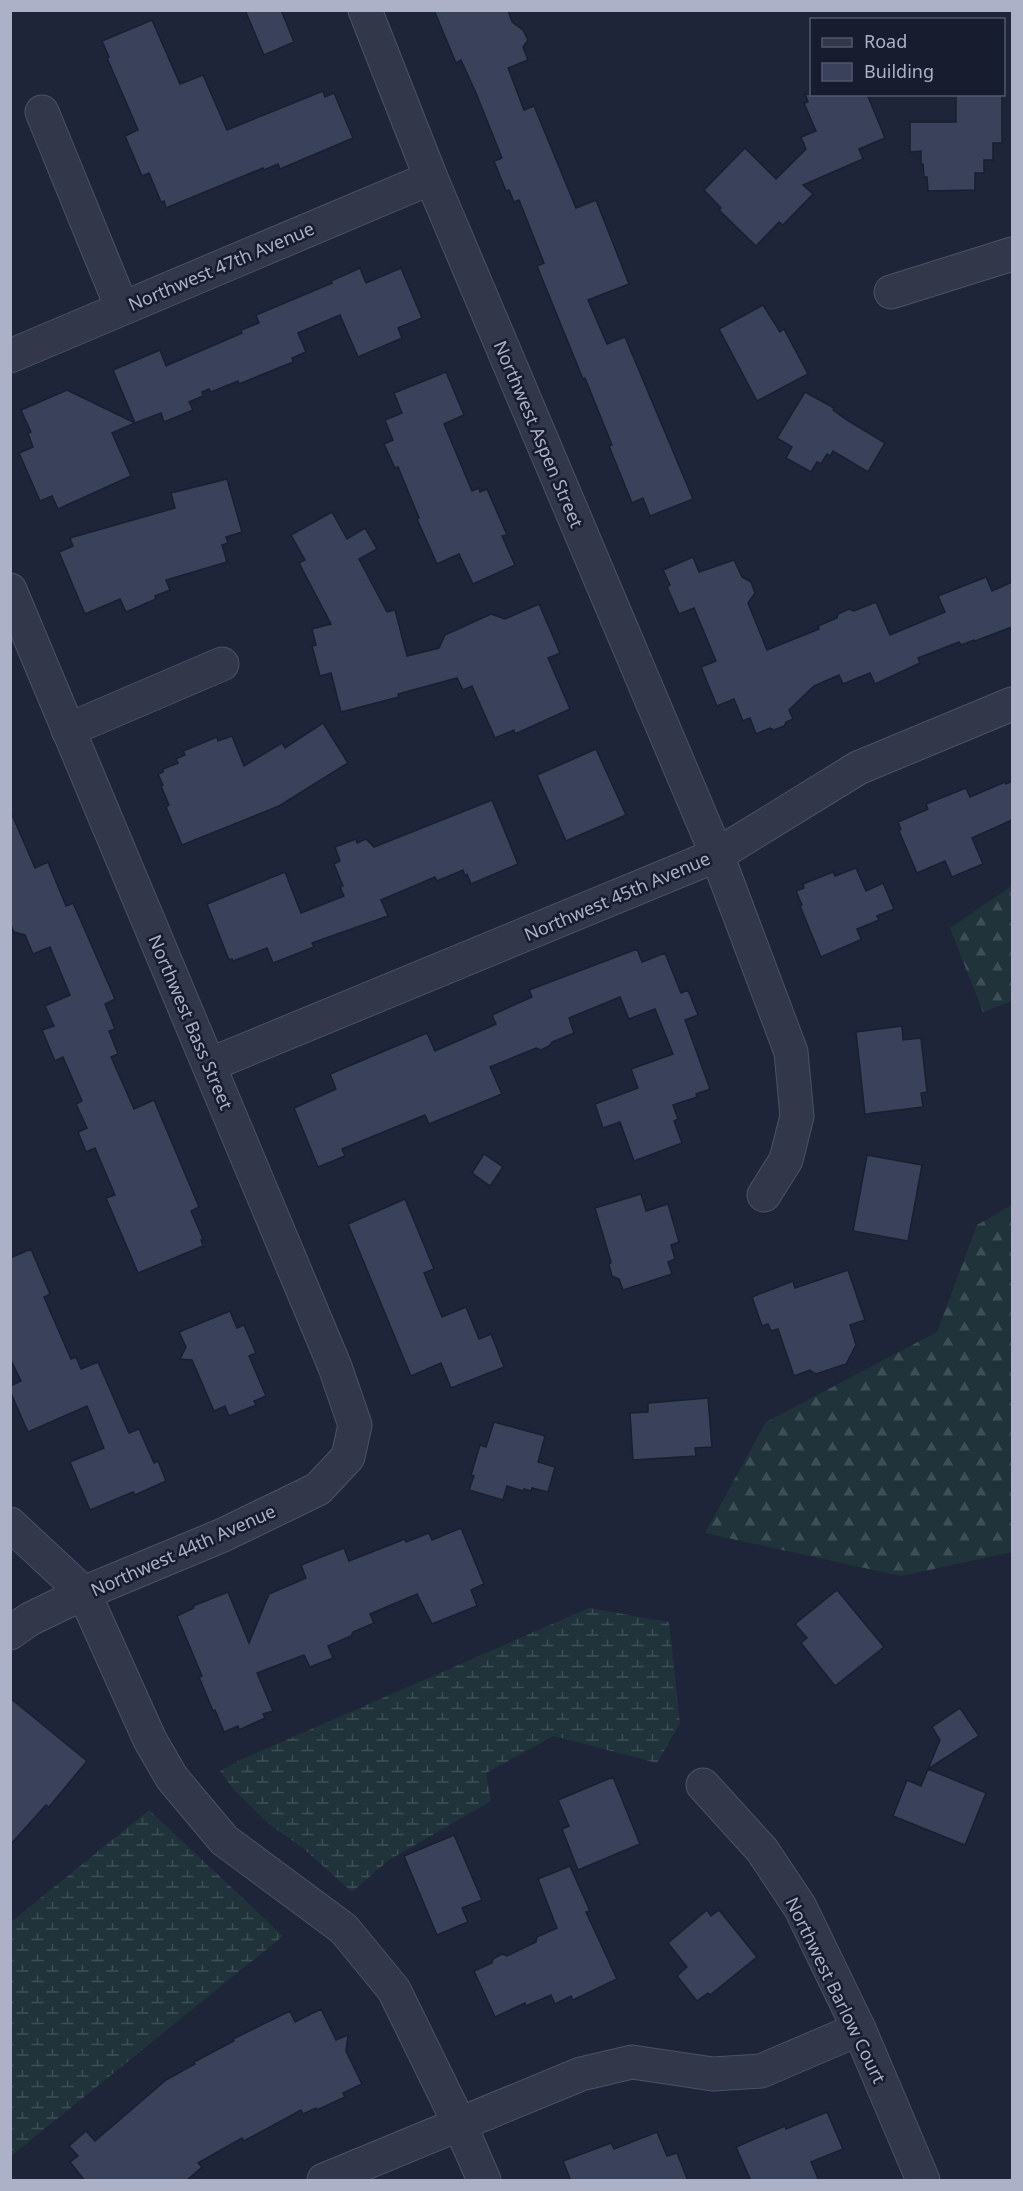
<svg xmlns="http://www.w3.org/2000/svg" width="1023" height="2191" viewBox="0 0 1023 2191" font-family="'Noto Sans',sans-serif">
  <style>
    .forest { fill: url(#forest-firs) }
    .wetland { fill: url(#wetland-marsh) }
    .building { fill: #39425a; stroke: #191f30; stroke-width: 1.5 }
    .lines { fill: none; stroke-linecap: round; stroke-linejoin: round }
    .minor-casing { stroke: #4c5265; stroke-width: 35 }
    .minor { stroke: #32374a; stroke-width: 33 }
    .labels { text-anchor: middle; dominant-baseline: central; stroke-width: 5; stroke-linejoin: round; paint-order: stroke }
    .street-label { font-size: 18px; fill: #acb1c7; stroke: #171d2e }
  </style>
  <defs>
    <pattern id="forest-firs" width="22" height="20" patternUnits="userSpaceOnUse" patternTransform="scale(1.5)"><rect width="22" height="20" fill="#20333a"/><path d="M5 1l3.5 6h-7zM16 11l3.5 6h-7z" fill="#3e4e55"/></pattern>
    <pattern id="wetland-marsh" width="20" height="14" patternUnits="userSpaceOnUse" patternTransform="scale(1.5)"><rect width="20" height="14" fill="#20333a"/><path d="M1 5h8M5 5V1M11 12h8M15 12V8" fill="none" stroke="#3e4e55"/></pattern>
  </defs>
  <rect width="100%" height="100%" fill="#1e2539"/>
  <g class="forest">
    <polygon points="1012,886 1012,1001 983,1012 950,928"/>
    <polygon points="1012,1205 1012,1552 901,1576 705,1533 766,1422 937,1332 977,1225"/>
  </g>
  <g class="wetland">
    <polygon points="589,1608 669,1622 680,1723 657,1763 554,1736 486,1773 491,1801 389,1860 352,1892 303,1848 269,1824 234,1790 220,1771 240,1760"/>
    <polygon points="149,1810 283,1936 11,2156 11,1922"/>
  </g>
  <g class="building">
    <polygon points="245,10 281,10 294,42 264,55"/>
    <polygon points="434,10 508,10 512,22 523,30 528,40 523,47 528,60 508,68 524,110 534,106 576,208 596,200 629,284 588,300 607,344 625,337 693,499 650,516 643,498 632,503 609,446 612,445 585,378 583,379 537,266 544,263 519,200 514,202 509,190 506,191 494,161 502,158 476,93 461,60 456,63"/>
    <polygon points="152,20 180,84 203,75 227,130 323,91 325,97 334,93 353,138 280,169 278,164 264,170 263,168 166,208 164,201 161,202 149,173 142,176 125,136 138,130 107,58 109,57 102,41"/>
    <polygon points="805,94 867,94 885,138 859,149 863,159 803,185 813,194 783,225 779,222 756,246 719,210 721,208 704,190 745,148 776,179 806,149 801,137 816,131 804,103 808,102"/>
    <polygon points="956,95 1002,95 1002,143 993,143 993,160 984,160 984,173 975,173 975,190 928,191 927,177 924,177 923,164 921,164 921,151 910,152 910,122 956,122"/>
    <polygon points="360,268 366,283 401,268 422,318 398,328 402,338 358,357 340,315 298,333 306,352 292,358 293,362 239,384 238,381 211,392 209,389 202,392 203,396 189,402 193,410 164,422 161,413 135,423 113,370 160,350 166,366 242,333 241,330 259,323 256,315 332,283 331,281"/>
    <polygon points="763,305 780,332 784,329 808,374 757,401 719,329"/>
    <polygon points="446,372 464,415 444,424 472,491 479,488 480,492 487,489 507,535 502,536 515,565 473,584 459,554 437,564 417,519 419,518 398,467 395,468 384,444 393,440 385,420 402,413 394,393"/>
    <polygon points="67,390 135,423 112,433 131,476 58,509 52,496 40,501 19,453 33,447 28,433 31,432 21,410"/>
    <polygon points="805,392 834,408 833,410 847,420 885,443 868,472 833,451 830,456 827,454 821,464 817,462 811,472 786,458 792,447 777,438"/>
    <polygon points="227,479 242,532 226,537 228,543 222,545 227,562 166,580 170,590 155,596 156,599 126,612 120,599 85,614 59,552 73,546 70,538 175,508 171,493"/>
    <polygon points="332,512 347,539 365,528 377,549 359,559 387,612 395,610 407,656 439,648 445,635 491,614 505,619 539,604 560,653 548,658 570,709 515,734 514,730 495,738 472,686 463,690 457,678 398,694 399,697 341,712 331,673 320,676 312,646 316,645 312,629 331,624 299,563 305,560 291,535"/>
    <polygon points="693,557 699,572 734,560 742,577 751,582 755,593 748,603 767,650 819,629 818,626 837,618 838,614 849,609 854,611 876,602 890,635 945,612 938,596 986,577 992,591 1012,582 1012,627 975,641 974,640 961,645 959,642 918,658 920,663 875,684 870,673 843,684 839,675 814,686 789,710 793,719 786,722 784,726 774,730 770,728 756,734 750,718 743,721 734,699 717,706 701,667 716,661 694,608 679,614 667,587 670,585 663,570"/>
    <polygon points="323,723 348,763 279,806 182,845 166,807 169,805 161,786 163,785 158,774 163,772 163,769 178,763 176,759 185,755 183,751 217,737 218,741 232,736 244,766 282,743 285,748"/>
    <polygon points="596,749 626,815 566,841 537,775"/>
    <polygon points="1012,781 1012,820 972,838 983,864 952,877 945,861 917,873 899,831 901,829 898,822 928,809 926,804 966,788 970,797 1005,782 1006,784"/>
    <polygon points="492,800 518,864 471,884 467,874 465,876 463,870 437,881 435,877 381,900 388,916 312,943 314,947 273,963 267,948 233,961 232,959 229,960 207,904 285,872 301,913 344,896 340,887 343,886 334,864 340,861 335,847 356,839 357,843 366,839 374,847"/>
    <polygon points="10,810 35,868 48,862 66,906 73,903 115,999 105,1004 115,1029 109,1031 118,1054 111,1057 134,1109 154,1100 199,1207 191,1211 203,1239 201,1240 203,1246 138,1273 106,1198 115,1195 95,1148 86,1152 78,1132 87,1128 76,1104 82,1101 63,1057 55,1061 42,1030 54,1026 45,1006 70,995 50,947 33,954 25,935 14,932 10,923"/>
    <polygon points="856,868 866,891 883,883 894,909 877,916 879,920 857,929 861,939 860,940 821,957 800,906 802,905 796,891 804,888 803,884 833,872 835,876"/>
    <polygon points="637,949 642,962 665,953 681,993 688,990 698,1015 685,1020 710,1089 696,1094 697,1097 673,1105 678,1119 674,1121 682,1143 634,1161 620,1122 603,1128 595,1104 638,1088 631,1069 673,1054 655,1009 629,1019 620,997 569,1018 574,1033 552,1042 549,1046 541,1050 536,1048 490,1067 502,1094 429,1124 425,1115 342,1149 345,1156 318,1167 294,1108 336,1089 330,1074 427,1033 435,1051 496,1024 492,1015 532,997 529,990"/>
    <polygon points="902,1026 903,1040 921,1038 927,1092 921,1093 923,1107 865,1114 856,1032"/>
    <polygon points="484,1154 503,1167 490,1186 472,1173"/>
    <polygon points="867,1155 922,1165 908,1241 853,1231"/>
    <polygon points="641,1194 646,1211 668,1204 679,1242 671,1245 675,1259 668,1262 672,1274 623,1290 619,1279 612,1276 609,1265 611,1262 595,1208"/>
    <polygon points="405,1199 434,1269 424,1273 442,1317 466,1307 479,1339 491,1334 504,1367 451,1388 441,1363 411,1376 348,1224"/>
    <polygon points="31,1249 50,1294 44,1297 71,1359 76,1357 81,1369 98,1362 129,1433 139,1429 154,1463 158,1461 166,1481 135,1495 133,1492 90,1510 70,1462 104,1448 87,1406 28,1432 10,1391 10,1386 21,1381 10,1358 10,1258"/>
    <polygon points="848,1270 865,1320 850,1325 856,1345 846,1364 816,1374 810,1370 794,1376 778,1329 771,1331 768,1324 762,1326 752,1297 793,1281 795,1288"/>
    <polygon points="230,1311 237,1328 244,1325 256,1353 249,1356 266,1396 254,1401 256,1405 229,1416 225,1406 214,1411 192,1360 180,1359 186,1347 179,1332"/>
    <polygon points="708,1398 712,1447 695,1448 696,1456 633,1460 630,1413 648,1412 648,1403"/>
    <polygon points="494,1422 545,1436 538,1462 555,1467 548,1492 532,1488 531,1491 524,1489 523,1491 507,1486 503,1500 469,1490 474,1476 471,1475 480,1445 486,1447"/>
    <polygon points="461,1528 484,1584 471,1590 477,1606 432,1624 417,1594 370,1614 374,1623 353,1632 351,1636 328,1646 333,1658 310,1667 304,1655 257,1673 273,1711 263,1714 265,1718 239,1730 238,1726 224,1732 215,1710 213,1711 199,1677 202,1676 177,1616 194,1608 193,1606 228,1592 249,1643 269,1594 306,1578 301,1565 344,1548 349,1561 405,1539 406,1542 429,1533 432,1540"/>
    <polygon points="837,1590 884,1647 835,1686 801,1643 807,1638 795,1624"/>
    <polygon points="10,1698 87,1761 49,1807 46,1805 10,1845"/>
    <polygon points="960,1708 979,1736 928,1769 940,1740 932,1727"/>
    <polygon points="928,1769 986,1793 965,1845 893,1816 907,1780 921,1786"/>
    <polygon points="613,1777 640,1844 578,1870 562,1829 569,1826 558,1800"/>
    <polygon points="454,1835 482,1900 462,1908 468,1922 437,1935 404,1856"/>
    <polygon points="570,1866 590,1911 586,1912 617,1979 573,2000 571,1996 555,2004 551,1995 526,2006 525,2003 495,2017 474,1971 492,1963 493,1959 502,1954 507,1956 536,1942 537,1937 557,1928 538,1879"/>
    <polygon points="707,1910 711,1916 719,1910 757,1957 710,1995 708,1993 697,2001 677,1976 687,1967 668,1943"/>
    <polygon points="321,2009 336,2040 348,2035 346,2051 362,2084 343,2093 345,2097 317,2110 316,2108 303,2114 301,2110 244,2141 242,2138 198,2163 202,2167 186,2181 85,2181 70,2162 78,2156 69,2146 86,2131 95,2141 166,2080 195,2064 194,2062 234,2041 233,2039 290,2011 295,2022"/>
    <polygon points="827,2112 843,2149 811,2162 819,2181 751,2181 736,2147 785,2126 786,2129"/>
    <polygon points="657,2132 667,2156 677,2153 688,2181 571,2181 563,2161 611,2143 614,2149"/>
  </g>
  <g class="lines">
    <g class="minor-casing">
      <g id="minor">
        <polyline points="365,10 431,178 717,855 791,1052 797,1116 786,1160 764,1195"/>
        <polyline points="42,112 122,308"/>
        <polyline points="891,292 1012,254"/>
        <polyline points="10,356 431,178"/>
        <polyline points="10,590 335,1367 355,1425 348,1457 318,1489 223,1535 84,1593 30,1619 10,1633"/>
        <polyline points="68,730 222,664"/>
        <polyline points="209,1065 717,855 858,768 1012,704"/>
        <polyline points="10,1524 84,1593 150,1740 172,1778 224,1840 344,1929 394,1990 460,2125 484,2180"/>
        <polyline points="703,1785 762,1850 800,1907 859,2029 923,2180"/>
        <polyline points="324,2180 581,2074 632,2062 713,2074 761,2071 859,2029"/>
      </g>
    </g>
    <use href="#minor" class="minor"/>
  </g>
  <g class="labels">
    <g class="street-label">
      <text transform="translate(221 266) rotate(-23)">Northwest 47th Avenue</text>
      <text transform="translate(539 434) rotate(67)">Northwest Aspen Street</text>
      <text transform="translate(617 896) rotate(-23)">Northwest 45th Avenue</text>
      <text transform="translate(191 1022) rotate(67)">Northwest Bass Street</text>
      <text transform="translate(183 1550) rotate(-24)">Northwest 44th Avenue</text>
      <text transform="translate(836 1990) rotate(64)">Northwest Barlow Court</text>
    </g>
  </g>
  <rect width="1023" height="2191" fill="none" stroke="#acb1c7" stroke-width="24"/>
  <rect x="810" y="18" width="195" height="78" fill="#171d2e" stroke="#53586b" stroke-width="1.5"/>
  <rect x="822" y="38" width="30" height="9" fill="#32374a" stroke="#53586b" stroke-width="1.5"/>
  <text x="864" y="48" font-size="18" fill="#acb1c7">Road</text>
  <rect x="822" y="63" width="30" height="18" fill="#39425a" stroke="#53586b" stroke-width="1.5"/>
  <text x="864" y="78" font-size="18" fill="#acb1c7">Building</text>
</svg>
